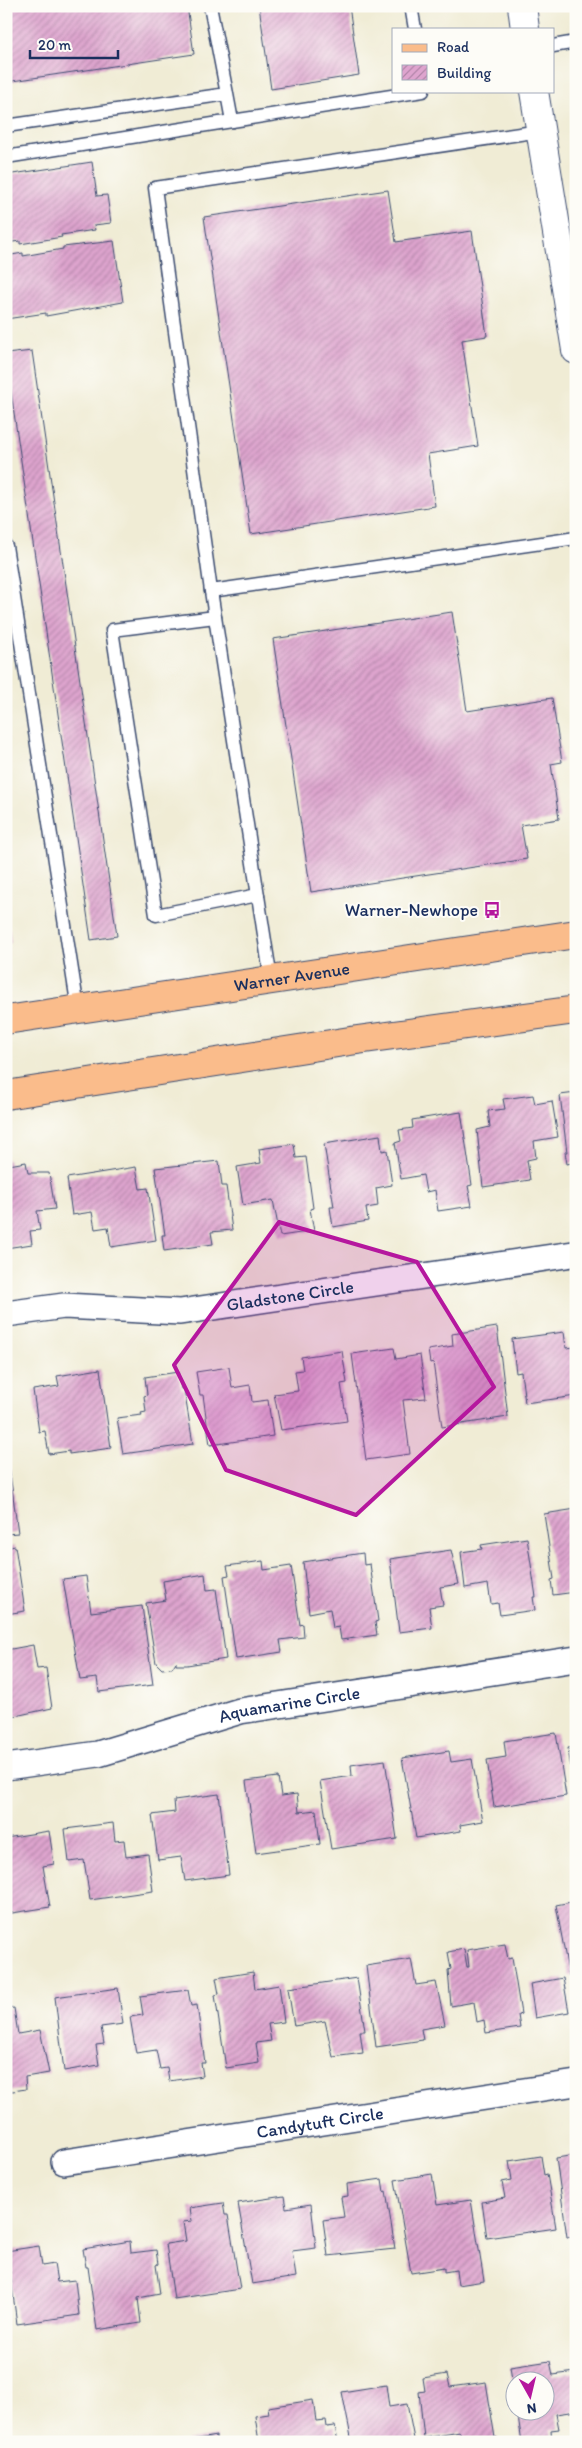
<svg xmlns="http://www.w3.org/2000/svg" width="582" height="2448" viewBox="0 0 582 2448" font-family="Itim,sans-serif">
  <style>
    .building { fill: url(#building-hatch) }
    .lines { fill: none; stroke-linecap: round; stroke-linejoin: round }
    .service-casing { stroke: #3b4b70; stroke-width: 15 }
    .minor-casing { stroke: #3b4b70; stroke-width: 28 }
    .tertiary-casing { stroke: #3b4b70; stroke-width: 30 }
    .primary-casing { stroke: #3b4b70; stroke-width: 30 }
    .service { stroke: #fff; stroke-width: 12 }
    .minor { stroke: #fff; stroke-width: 25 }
    .tertiary { stroke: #fff; stroke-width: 28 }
    .primary { stroke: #fabc8b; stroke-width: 28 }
    .marked { fill: #b5179e; fill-opacity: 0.2; stroke: #b5179e; stroke-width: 4; stroke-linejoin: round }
    .labels { text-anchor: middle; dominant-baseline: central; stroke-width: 4; stroke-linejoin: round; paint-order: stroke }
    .poi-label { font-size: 18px; fill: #1b2f5e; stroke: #fdfcf7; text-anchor: end }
    .street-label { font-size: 18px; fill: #1b2f5e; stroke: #fdfcf7 }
  </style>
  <defs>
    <pattern id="building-hatch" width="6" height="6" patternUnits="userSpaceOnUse" patternTransform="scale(1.25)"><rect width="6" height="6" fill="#dea4ce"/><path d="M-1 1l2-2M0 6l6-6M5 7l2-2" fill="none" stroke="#b386aa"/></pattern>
  </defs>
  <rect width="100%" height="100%" fill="#fdfcf7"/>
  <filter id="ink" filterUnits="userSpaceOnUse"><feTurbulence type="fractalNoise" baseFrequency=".02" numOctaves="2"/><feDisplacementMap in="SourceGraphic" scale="10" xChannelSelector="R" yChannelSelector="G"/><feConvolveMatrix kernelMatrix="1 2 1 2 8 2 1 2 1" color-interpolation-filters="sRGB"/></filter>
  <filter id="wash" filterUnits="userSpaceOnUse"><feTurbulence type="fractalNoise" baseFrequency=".0096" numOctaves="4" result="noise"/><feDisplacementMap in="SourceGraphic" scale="20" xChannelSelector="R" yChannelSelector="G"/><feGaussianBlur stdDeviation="1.12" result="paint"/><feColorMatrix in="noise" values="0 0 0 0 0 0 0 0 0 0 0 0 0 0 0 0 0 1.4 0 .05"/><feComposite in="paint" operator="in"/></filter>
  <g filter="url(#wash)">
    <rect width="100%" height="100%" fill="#f0ecd5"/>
    <g id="blocks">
      <g class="building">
        <polygon points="6,6 187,6 194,54 6,82"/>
        <polygon points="259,6 349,6 359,75 271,89"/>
        <polygon points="92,162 97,196 107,195 111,223 94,225 95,230 61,235 62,237 20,244 20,241 6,243 6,175"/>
        <polygon points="388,190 396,242 472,231 487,336 462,340 478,446 428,454 435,506 251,534 204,217"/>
        <polygon points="114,241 123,302 46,316 46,313 6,319 6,256 23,253 23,256 63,249 63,247"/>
        <polygon points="32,351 117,936 91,940 6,358 6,354"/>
        <polygon points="452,612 467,711 552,698 562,762 551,764 559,819 521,825 527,859 311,892 273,639"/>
        <polygon points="7,914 11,943 6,943 6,915"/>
        <polygon points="576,1093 576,1162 567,1164 565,1152 567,1152 560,1095"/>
        <polygon points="533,1095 535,1104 552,1101 558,1137 534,1141 536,1158 527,1160 530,1180 483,1187 477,1130 490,1127 488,1111 505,1109 503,1099"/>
        <polygon points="461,1112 472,1185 468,1186 472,1206 438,1211 435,1190 426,1192 423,1175 401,1179 395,1143 401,1141 399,1130 413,1128 412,1120"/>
        <polygon points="380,1135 382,1151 387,1150 392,1185 376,1188 378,1206 366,1208 368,1221 333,1227 330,1207 334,1207 324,1144"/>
        <polygon points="294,1144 296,1158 306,1157 313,1208 310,1209 314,1231 280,1236 273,1200 243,1205 237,1167 261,1163 259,1149"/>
        <polygon points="8,1159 9,1165 26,1162 28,1173 49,1173 55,1209 37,1211 40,1230 30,1231 32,1244 6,1248 6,1160"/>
        <polygon points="219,1161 222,1186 226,1186 232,1230 211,1232 213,1244 164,1251 162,1235 165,1235 155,1168"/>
        <polygon points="136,1167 140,1189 148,1188 156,1240 111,1247 108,1227 95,1229 92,1212 72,1215 67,1178"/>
        <polygon points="497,1327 508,1417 442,1427 433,1362 430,1363 428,1350 453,1346 452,1334"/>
        <polygon points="564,1332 566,1348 576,1347 576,1396 525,1403 521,1372 516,1373 512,1339"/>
        <polygon points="394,1348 396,1359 420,1355 426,1398 403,1400 410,1454 366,1460 352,1354"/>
        <polygon points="342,1351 347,1383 341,1384 347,1421 281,1430 274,1394 298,1391 295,1371 303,1370 301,1357"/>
        <polygon points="229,1367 232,1388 250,1385 252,1402 268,1400 273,1436 210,1445 203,1395 200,1395 196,1372"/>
        <polygon points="100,1369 111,1448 69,1454 69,1451 49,1454 45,1431 39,1432 33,1390 59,1386 57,1376"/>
        <polygon points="178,1372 181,1389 184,1389 193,1444 123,1454 117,1418 142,1415 141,1413 146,1412 144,1396 147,1395 145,1377"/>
        <polygon points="6,1466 9,1466 18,1533 6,1534"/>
        <polygon points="576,1509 576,1592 553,1595 551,1580 554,1579 544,1514"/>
        <polygon points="527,1538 536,1597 533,1597 535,1610 500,1615 498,1603 491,1604 488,1584 465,1588 461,1552 482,1549 481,1545"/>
        <polygon points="15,1546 25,1611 6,1614 6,1548"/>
        <polygon points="451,1550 459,1584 440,1587 443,1605 429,1607 432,1628 399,1632 390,1559"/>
        <polygon points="363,1553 364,1565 370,1564 378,1621 375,1622 377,1635 341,1640 339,1627 333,1628 330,1609 309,1613 303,1562"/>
        <polygon points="263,1561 264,1570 291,1566 300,1625 303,1624 304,1637 280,1640 282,1652 236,1659 224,1576 229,1575 227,1566"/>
        <polygon points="205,1574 207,1590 216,1589 226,1659 187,1665 176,1665 176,1662 172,1668 162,1669 156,1663 146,1603 166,1600 163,1581"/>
        <polygon points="86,1576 91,1612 142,1606 153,1685 99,1692 97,1678 80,1680 63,1579"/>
        <polygon points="33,1645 37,1669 46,1668 52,1708 6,1718 6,1650"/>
        <polygon points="556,1733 566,1796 494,1807 487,1760 506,1757 504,1741"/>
        <polygon points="576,1747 576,1782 573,1782 568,1748"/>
        <polygon points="449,1751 451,1762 472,1759 483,1821 460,1825 461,1831 416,1838 402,1758"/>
        <polygon points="385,1760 397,1839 331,1849 320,1781 352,1776 351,1765"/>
        <polygon points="278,1777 281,1796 297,1794 299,1812 316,1810 320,1844 256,1853 246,1781"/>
        <polygon points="219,1794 229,1875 185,1881 181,1857 158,1860 152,1815 175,1812 174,1800"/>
        <polygon points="113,1823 115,1841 124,1840 126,1857 148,1854 153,1891 90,1900 84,1860 69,1862 65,1829"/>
        <polygon points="49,1831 54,1864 43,1866 50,1907 6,1914 6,1838"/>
        <polygon points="576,1901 576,1975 569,1976 556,1905"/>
        <polygon points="505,1944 508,1959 512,1958 521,2014 518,2015 520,2028 486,2033 484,2020 477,2022 474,2002 451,2006 448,1970 451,1969 448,1952 464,1949 467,1967 469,1967 467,1950"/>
        <polygon points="411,1959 416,1985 436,1982 445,2025 421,2029 423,2040 376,2047 366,1966"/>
        <polygon points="253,1972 255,1989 279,1985 284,2022 268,2024 271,2041 256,2043 259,2063 226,2068 215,1995 219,1994 216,1978"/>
        <polygon points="357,1978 365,2031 360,2031 363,2053 333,2057 325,2021 294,2026 288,1988"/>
        <polygon points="563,1978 569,2012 535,2018 530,1984"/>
        <polygon points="118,1988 123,2024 101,2027 104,2044 96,2045 99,2065 64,2071 55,1997"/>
        <polygon points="188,1990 191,2006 197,2005 205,2063 201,2063 203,2076 169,2081 167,2068 160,2069 156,2050 136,2053 130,2017 143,2015 140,1996"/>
        <polygon points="14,2008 18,2034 40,2030 49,2073 25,2077 26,2089 6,2092 6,2009"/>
        <polygon points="576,2155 576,2236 567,2237 556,2158"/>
        <polygon points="541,2156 544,2175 547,2174 556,2228 487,2238 482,2202 505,2198 502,2182 512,2180 509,2161"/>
        <polygon points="432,2174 437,2205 471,2200 484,2281 458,2285 456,2270 444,2272 444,2268 411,2273 395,2180"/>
        <polygon points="382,2179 384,2192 386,2191 395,2249 328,2256 323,2220 344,2217 341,2197 348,2196 347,2184"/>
        <polygon points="284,2196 286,2208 311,2204 316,2248 292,2251 296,2277 252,2284 238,2203"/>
        <polygon points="223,2203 225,2215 228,2215 240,2289 174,2299 166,2244 186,2241 183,2222 192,2221 190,2208"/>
        <polygon points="130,2241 131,2253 156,2250 158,2264 156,2265 160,2294 138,2298 141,2323 97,2330 88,2267 86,2267 83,2249"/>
        <polygon points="39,2246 42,2266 54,2264 57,2282 75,2280 79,2315 17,2324 10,2272 7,2273 6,2251"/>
        <polygon points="550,2361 553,2375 576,2372 576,2411 556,2414 559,2429 551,2430 552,2442 522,2442 517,2410 544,2410 544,2380 514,2380 513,2386 510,2367"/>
        <polygon points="447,2374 450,2387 486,2382 495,2438 497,2437 498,2442 461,2442 460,2432 424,2438 419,2392 425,2391 423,2378"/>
        <polygon points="386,2385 389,2407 407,2404 414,2439 399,2442 352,2442 342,2392"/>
        <polygon points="313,2400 316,2421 326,2420 327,2427 335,2426 338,2442 259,2442 255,2416 269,2414 268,2407"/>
        <polygon points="216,2436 216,2442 185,2442 185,2441"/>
      </g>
    </g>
  </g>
  <g filter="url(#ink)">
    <use href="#blocks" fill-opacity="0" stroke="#3b4b70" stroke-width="1"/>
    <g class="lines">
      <g class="service-casing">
        <g id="service">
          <polyline points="210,6 227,94"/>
          <polyline points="411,6 415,29"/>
          <polyline points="553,46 576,42"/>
          <polyline points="6,126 227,94 232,121 423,91"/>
          <polyline points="6,157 232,121"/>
          <polyline points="6,546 78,1009"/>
          <polyline points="211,591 576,538"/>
          <polyline points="215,617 112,630 156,915 258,895"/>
          <polyline points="271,980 211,591 155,188 540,131"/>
        </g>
      </g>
      <g class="minor-casing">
        <g id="minor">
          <path id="s1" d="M 6,1314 L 64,1306 L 180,1312 L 573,1254"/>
          <path id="s2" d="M 6,1767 L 98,1754 L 240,1711 L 576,1659"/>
          <path id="s3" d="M 64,2162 L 576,2083"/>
        </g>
      </g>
      <g class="tertiary-casing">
        <g id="tertiary">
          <polyline points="522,6 525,29"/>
          <polyline points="534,91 576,350"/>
        </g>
      </g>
      <g class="primary-casing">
        <g id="primary">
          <path id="s4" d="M 6,1020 L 576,934"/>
          <polyline points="6,1095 350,1041 576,1010"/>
        </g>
      </g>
      <use href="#service" class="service"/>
      <use href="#minor" class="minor"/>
      <use href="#tertiary" class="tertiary"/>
      <use href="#primary" class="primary"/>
    </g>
  </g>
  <path class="marked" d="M 279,1222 L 417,1262 L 494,1387 L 356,1515 L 226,1470 L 174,1365 Z"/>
  <defs>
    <g id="bus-bare" transform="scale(1.35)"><path d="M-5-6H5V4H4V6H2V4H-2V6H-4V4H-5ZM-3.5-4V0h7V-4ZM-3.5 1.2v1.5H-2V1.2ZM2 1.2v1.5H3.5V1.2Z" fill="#b5179e" stroke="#fdfcf7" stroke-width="2.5" paint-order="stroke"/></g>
  </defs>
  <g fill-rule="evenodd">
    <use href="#bus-bare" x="492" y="910"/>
  </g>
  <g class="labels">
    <g class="poi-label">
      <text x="478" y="910">Warner-Newhope</text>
    </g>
    <g class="street-label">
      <text stroke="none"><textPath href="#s4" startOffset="289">Warner Avenue</textPath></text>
      <text stroke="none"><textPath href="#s1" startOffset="286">Gladstone Circle</textPath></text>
      <text stroke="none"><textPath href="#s2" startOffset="291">Aquamarine Circle</textPath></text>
      <text stroke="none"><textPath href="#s3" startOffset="259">Candytuft Circle</textPath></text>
    </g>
  </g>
  <rect width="582" height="2448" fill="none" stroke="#fdfcf7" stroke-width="25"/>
  <rect x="392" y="28" width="162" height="65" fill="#fdfcf7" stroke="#a3aaba"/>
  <rect x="402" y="44" width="25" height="8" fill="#fabc8b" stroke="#a3aaba"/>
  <text x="437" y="52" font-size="15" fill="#1b2f5e">Road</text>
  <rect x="402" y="65" width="25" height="15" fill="url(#building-hatch)" stroke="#a3aaba"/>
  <text x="437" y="78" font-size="15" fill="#1b2f5e">Building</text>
  <g transform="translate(530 2396) rotate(172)"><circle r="24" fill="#fdfcf7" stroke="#a3aaba"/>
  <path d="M0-4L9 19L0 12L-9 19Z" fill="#b5179e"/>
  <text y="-8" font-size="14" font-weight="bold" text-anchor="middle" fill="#1b2f5e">N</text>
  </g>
  <path d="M30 50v8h88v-8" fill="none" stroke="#1b2f5e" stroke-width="2.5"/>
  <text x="38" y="50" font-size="15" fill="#1b2f5e" stroke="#fdfcf7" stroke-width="4" paint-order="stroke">20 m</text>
</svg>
